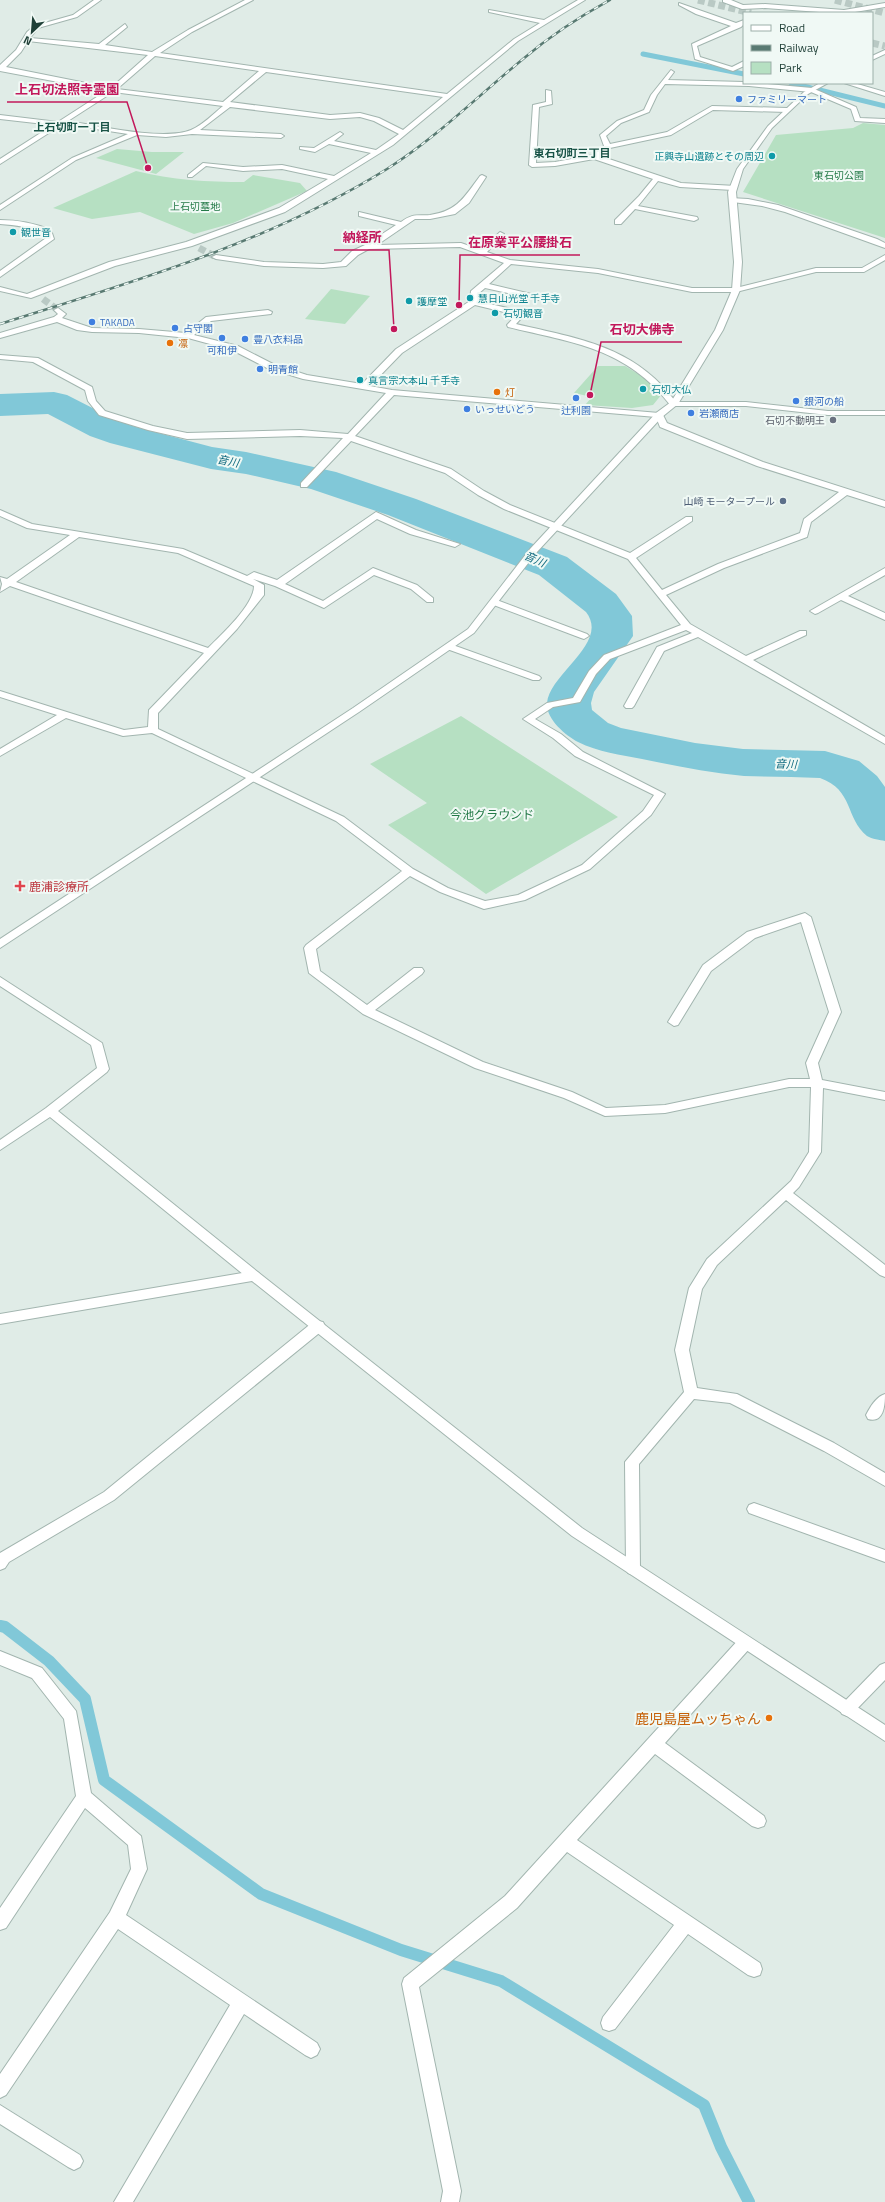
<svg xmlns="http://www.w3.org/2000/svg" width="885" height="2202" viewBox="0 0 885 2202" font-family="'Titillium Web','Noto Sans JP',sans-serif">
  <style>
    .green { fill: #b6e0c2 }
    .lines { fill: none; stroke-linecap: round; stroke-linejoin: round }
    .stream-far1 { stroke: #81c8d8; stroke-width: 5 }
    .stream { stroke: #81c8d8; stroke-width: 12 }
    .river { fill: #81c8d8; fill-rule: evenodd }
    .minor-tunnel { stroke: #b9c9c4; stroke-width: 7; stroke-dasharray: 7 3.5; stroke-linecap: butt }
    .motorway-tunnel { stroke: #b9c9c4; stroke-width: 7; stroke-dasharray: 7 3.5; stroke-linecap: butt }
    .minor-casing { stroke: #a2b5af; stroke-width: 2 }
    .tertiary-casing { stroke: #a2b5af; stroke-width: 2 }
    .minor { fill: #fff; fill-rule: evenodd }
    .tertiary { fill: #fff; fill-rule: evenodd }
    .rail-casing { stroke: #597a72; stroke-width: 2.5 }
    .rail { stroke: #f0f9f5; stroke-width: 1.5; stroke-dasharray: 5; stroke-linecap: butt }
    .shop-dot { fill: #3f7fe0; stroke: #f0f9f5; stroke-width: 1.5 }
    .culture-dot { fill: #0f9aa8; stroke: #f0f9f5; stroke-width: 1.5 }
    .food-dot { fill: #e8710a; stroke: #f0f9f5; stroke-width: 1.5 }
    .worship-dot { fill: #6b7280; stroke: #f0f9f5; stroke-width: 1.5 }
    .service-dot { fill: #5c6f8a; stroke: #f0f9f5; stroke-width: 1.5 }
    .health-dot { fill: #e0444e; stroke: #f0f9f5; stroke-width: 1.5 }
    .labels { text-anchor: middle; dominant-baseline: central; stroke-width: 4; stroke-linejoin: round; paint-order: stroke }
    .far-shop-label { font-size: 10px; fill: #366cbe; stroke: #f0f9f5; text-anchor: start }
    .far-culture-label { font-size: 10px; fill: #0d838f; stroke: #f0f9f5; text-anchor: start }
    .far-park-label { font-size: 10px; fill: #247a48; stroke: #f0f9f5 }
    .far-food-label { font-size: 10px; fill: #c56008; stroke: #f0f9f5; text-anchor: start }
    .far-worship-label { font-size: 10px; fill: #5b616d; stroke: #f0f9f5; text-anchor: end }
    .far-service-label { font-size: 10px; fill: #4e5e75; stroke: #f0f9f5; text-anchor: end }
    .far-neighbourhood-label { font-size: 11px; font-weight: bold; fill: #185346; stroke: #f0f9f5 }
    .far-water-label { font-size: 11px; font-style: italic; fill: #126b81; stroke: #f0f9f5 }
    .park-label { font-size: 12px; fill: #247a48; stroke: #f0f9f5 }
    .health-label { font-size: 12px; fill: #be3a42; stroke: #f0f9f5; text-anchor: start }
    .near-food-label { font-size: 14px; fill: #c56008; stroke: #f0f9f5; text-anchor: end }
    .leader { fill: none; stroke: #c2185b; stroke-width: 1.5 }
    .callout-dot { fill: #c2185b; stroke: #f0f9f5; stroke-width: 1.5 }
    .callout-label { font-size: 13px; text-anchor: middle; font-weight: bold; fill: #c2185b; stroke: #f0f9f5; stroke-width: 4; stroke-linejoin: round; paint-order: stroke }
  </style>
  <rect width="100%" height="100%" fill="#e0ece7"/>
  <g class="green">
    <polygon points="863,123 885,125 885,238 743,192 776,135 853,128"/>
    <polygon points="117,149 152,152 184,152 156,174 96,158"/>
    <path d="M 136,171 C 171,180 209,182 244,182 L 253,175 L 300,183 L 307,191 L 233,223 L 194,234 L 140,212 L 92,219 L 53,208 Z"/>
    <polygon points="331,289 370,296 345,324 305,319"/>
    <polygon points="598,366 625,366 645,378 662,394 653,405 632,408 585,405 592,397 574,393"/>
    <polygon points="461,716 618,817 486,894 388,825 427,803 370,764"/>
  </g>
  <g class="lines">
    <g class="stream-far1">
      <polyline points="643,54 744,74"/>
      <polyline points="791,83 885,106"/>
    </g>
    <polyline class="stream" points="0,1626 5,1627 49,1661 85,1699 104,1780 261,1894 401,1950 501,1981 704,2105 721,2147 749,2202"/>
    <path class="river" d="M 54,392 L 67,395 L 116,420 L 136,427 L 212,447 L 246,452 L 336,472 L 416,499 L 567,557 L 616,594 L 632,616 L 633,636 L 594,692 L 591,703 L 592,710 L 608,723 L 621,728 L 695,743 L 743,749 L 825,751 L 859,761 L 877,776 L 885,787 L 885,841 C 880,840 872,839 867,836 C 845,818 854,790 820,778 C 795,777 770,777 744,776 C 710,773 676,766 642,759 C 621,755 598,752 578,742 C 565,735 546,719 547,703 C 550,673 610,643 586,612 L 539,575 L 388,515 L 311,489 L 246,474 L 211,469 L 110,443 L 90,436 L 48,414 L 0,416 L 0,394 Z"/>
    <g class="minor-tunnel">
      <polyline points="199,248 216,257"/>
      <polyline points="43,299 58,310"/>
    </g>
    <g class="motorway-tunnel">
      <polyline points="698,0 751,13"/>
      <polyline points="835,0 885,13"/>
      <polyline points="872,43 885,46"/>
    </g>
    <g class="minor-casing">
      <g id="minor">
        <path d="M 94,0 L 101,0 L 77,17 L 38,28 L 30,38 L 99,44 L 125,24 L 127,27 L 105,45 L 152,52 L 188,30 L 245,0 L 253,0 L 192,32 L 160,53 L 447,94 L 514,39 L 540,23 L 489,12 L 489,10 L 544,20 L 578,0 L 585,0 L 518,41 L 393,145 L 285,212 L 192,246 L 115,266 L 31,298 L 0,291 L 0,287 L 27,294 L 109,262 L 186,242 L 279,208 L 328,179 L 282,169 L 243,171 L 206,166 L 192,177 L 188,177 L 188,175 L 203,163 L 243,167 L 282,165 L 334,176 L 371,153 L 329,144 L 315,152 L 300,149 L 300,147 L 314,148 L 340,132 L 343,134 L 334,141 L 376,150 L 399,134 L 374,121 L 360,117 L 330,119 L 230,107 L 200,130 L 281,134 L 284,136 L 281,138 L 192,134 L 166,137 L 137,135 L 76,160 L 0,210 L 0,205 L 72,158 L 128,134 L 63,124 L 0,164 L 0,159 L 53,125 L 0,119 L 0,115 L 58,122 L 106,91 L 0,71 L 0,65 L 16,50 L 27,32 L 34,26 L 73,15 ZM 28,41 L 148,55 L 111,88 L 6,67 L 21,52 ZM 155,56 L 259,71 L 223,102 L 117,89 ZM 266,72 L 443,97 L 403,130 L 379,118 L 360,113 L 330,115 L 230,102 ZM 113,92 L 223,106 C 213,114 203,125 191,130 C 164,141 98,126 68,121 Z"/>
        <polygon points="723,0 731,0 743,5 765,4 844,10 885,3 885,7 849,13 833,13 765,8 742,9 723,2"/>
        <polygon points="679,3 736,23 744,20 744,24 741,27 697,46 700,57 732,67 744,61 744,66 733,71 695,59 692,44 731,26 696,14 679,5"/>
        <polygon points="671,70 674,72 668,80 744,82 812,88 856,107 860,118 885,119 885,123 855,121 851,109 811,92 749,86 665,84 657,95 649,112 621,123 606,136 610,144 667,132 712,106 787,108 790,110 787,112 713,110 671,135 610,148 600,156 681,183 736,186 737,188 733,190 680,187 658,181 638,206 697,217 698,219 694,221 635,209 621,224 615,224 615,220 639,196 653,179 594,159 555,166 532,167 529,165 533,105 546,102 546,90 551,91 552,104 539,107 536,163 555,162 593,155 604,146 600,135 617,121 644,110 651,95"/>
        <polygon points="844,83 854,83 885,92 885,96"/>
        <path d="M 482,175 L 486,177 L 469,203 L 455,214 L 430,219 L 415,219 L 377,245 L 461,243 L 481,250 L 500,232 L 504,234 L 487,252 L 510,260 L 598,269 L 692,288 L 736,288 L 816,268 L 862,268 L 885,255 L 885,260 L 864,272 L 816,272 L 736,292 L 692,292 L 598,273 L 511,264 L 489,284 L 544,297 L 544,301 L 485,288 L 478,294 L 478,301 L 524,312 L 525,314 L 516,324 C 580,339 634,346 676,402 L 746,402 L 828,411 L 885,411 L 885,415 L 828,415 L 746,406 L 671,406 C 627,348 574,343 508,327 L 507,325 L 516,315 L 475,305 L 402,353 L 370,386 L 392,390 L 659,413 L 663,415 L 667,423 L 763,462 L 885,501 L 885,507 L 847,495 L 811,522 L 807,537 L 724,568 L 666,595 L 690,624 L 746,656 L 800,631 L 806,631 L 806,635 L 753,660 L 885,737 L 885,744 L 698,637 L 664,651 L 634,706 L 632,708 L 626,708 L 624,706 L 657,647 L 692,633 L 686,630 L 610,659 L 596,674 L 580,702 L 553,707 L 535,719 L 561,734 L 583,752 L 665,794 L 651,815 L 590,869 L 525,900 L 484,909 L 440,892 L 410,876 L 316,949 L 320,971 L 367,1005 L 414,968 L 422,968 L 424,971 L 422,974 L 375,1010 L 483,1062 L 572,1092 L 606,1108 L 665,1105 L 789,1079 L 810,1079 L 806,1063 L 829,1012 L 801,922 L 755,938 L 711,971 L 678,1025 L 674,1026 L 668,1022 L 703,965 L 747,932 L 805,913 L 811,917 L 841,1012 L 818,1063 L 822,1080 L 885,1092 L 885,1100 L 823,1088 L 821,1152 L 799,1187 L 793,1193 L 885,1265 L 885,1277 L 880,1275 L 786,1200 L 717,1265 L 702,1289 L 689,1350 L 697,1388 L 737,1394 L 834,1443 L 885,1473 L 885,1486 L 824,1451 L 730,1403 L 694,1399 L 639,1464 L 640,1569 L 638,1573 L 633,1575 L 628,1573 L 626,1569 L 625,1462 L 684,1392 L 675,1350 L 689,1288 L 707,1259 L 791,1181 L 809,1152 L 811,1087 L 789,1087 L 665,1113 L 605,1116 L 564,1098 L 475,1068 L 363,1014 L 309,973 L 304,948 L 306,945 L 402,871 L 336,821 L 152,733 L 123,736 L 66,718 L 0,756 L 0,749 L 57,715 L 0,697 L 0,691 L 124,730 L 148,727 L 149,710 L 204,653 L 10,586 L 0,592 L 2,584 L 0,577 L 7,579 L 70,535 L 27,528 L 0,516 L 0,510 L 32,524 L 183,549 L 247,576 L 254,572 L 277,580 L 376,512 L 416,530 L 460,544 L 455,547 L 410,534 L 377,519 L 285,584 L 323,601 L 373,568 L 417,585 L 433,598 L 433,602 L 427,602 L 411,589 L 374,575 L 324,608 L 275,586 L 253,579 L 264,585 L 264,595 L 237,629 L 158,713 L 158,729 L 344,817 L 413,869 L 448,888 L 485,901 L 518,895 L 582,865 L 643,811 L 654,795 L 575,756 L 553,738 L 523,719 L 547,703 L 573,698 L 589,671 L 604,655 L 681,625 L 628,559 L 504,509 L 478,495 L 445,473 L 351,441 L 307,487 L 301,487 L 301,483 L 343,438 L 300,436 L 187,439 L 148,430 L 99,415 L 88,401 L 85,390 L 33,362 L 0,359 L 0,355 L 38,358 L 92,387 L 96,401 L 105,411 L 153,426 L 187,433 L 300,430 L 348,434 L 386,393 L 303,379 L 267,368 L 232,350 L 188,338 L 139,333 L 92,332 L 77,330 L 57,322 L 0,338 L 0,333 L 54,317 L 58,314 L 54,310 L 58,308 L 66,314 L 62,318 L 92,328 L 139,329 L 186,333 L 206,317 L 268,310 L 272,312 L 271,314 L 211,321 L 194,335 L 238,346 L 273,364 L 307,375 L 362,384 L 396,349 L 470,301 L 471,291 L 504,263 L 460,247 L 369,249 L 358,255 L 346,266 L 323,268 L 264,266 L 216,259 L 212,257 L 216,255 L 264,262 L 323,264 L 341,262 L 352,251 L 365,245 L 396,225 L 359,216 L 359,212 L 401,222 C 413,213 417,216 430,215 C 458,211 465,196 480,176 ZM 394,395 L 656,417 L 660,427 L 757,466 L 839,492 L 804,519 L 800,533 L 718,564 L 662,590 L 636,558 L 692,521 L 692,517 L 686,517 L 630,553 L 510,505 L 484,491 L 451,469 L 355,436 ZM 79,537 L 178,553 L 254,586 C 254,605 222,634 208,648 L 16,582 Z"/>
        <polygon points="730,198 748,199 778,205 877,239 885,243 885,248 785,212 762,206 733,202 729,200"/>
        <path d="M 0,220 C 18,220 34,223 51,230 L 54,239 L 0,277 L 0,271 L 46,238 L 45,233 C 30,227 16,225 0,224 Z"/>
        <polygon points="885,568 885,575 848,596 885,613 885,620 841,600 818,613 815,614 810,611"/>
        <polygon points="494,599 587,634 589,636 584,639 581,638 491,604 491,600"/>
        <polygon points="450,644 539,676 541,678 539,680 533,680 447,649 447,645"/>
        <polygon points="0,977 102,1043 109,1069 107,1072 58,1111 259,1273 260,1276 259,1279 249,1279 50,1117 0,1150 0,1140 46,1108 97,1068 91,1045 0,986"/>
        <polygon points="318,1321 323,1322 325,1326 323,1330 114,1500 9,1562 5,1568 0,1570 0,1553 104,1492 313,1322"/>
        <path d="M 885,1394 C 885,1404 884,1424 868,1419 L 866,1415 C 870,1407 877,1396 885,1394 Z"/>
        <polygon points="754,1503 885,1550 885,1562 749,1513 747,1509 749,1505"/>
        <polygon points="745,1636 750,1638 752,1643 750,1648 665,1743 764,1816 766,1821 764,1826 758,1828 752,1826 655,1754 577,1840 760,1963 762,1969 760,1975 754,1977 748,1975 688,1934 615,2029 609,2031 603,2029 601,2023 603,2017 674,1925 567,1852 517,1908 419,1987 461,2191 459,2202 441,2202 443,2191 402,1984 404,1978 505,1896 740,1638"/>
        <polygon points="0,1651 42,1668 76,1711 91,1793 141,1836 147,1869 126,1915 317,2043 320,2049 317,2055 311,2058 305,2055 244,2014 133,2202 114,2202 230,2005 118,1929 6,2095 0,2098 0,2074 110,1912 131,1869 128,1845 85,1808 6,1928 0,1930 0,1908 76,1796 64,1719 32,1678 0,1665"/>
        <polygon points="885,1663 885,1680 852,1714 847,1716 842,1714 839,1709 842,1704 880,1665"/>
        <polygon points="0,2105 80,2155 83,2161 80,2167 74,2170 68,2167 0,2124"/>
      </g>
    </g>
    <g class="tertiary-casing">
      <g id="tertiary">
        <polygon points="885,50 885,54 872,60 872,56"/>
        <polygon points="820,83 828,83 808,94 772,128 743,169 736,192 742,262 740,290 723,330 678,404 662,417 536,553 474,633 359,712 0,948 0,939 353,708 468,629 530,549 656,413 671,402 715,330 732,290 734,262 728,192 737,169 768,126 804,92"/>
        <polygon points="254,1271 259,1273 582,1528 885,1725 885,1741 572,1536 252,1281 0,1324 0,1314"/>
      </g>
    </g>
    <use href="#minor" class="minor"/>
    <use href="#tertiary" class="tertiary"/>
    <g class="rail-casing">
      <path id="rail" d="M 0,324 C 132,282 268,243 387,169 C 436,138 478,96 523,59 C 550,36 579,17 610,0"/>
    </g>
    <use href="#rail" class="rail"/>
  </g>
  <g class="shop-dot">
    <circle cx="739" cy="99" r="4"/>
    <circle cx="92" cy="322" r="4"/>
    <circle cx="175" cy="328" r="4"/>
    <circle cx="222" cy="338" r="4"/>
    <circle cx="245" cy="339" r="4"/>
    <circle cx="260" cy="369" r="4"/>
    <circle cx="576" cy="398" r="4"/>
    <circle cx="796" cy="401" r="4"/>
    <circle cx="467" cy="409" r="4"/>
    <circle cx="691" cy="413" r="4"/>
  </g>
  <g class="culture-dot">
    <circle cx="772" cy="156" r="4"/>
    <circle cx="13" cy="232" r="4"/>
    <circle cx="470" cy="298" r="4"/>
    <circle cx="409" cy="301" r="4"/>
    <circle cx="495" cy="313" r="4"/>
    <circle cx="360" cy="380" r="4"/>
    <circle cx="643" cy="389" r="4"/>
  </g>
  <g class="food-dot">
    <circle cx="170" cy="343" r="4"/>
    <circle cx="497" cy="392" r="4"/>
    <circle cx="769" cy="1718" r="4"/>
  </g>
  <circle class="worship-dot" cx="833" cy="420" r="4"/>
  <circle class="service-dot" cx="783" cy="501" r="4"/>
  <path class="health-dot" d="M18 880h4v4h4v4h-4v4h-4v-4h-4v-4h4z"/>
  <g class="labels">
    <g class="far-shop-label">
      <text x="747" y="99">ファミリーマート</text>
      <text x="100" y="322">TAKADA</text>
      <text x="183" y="328">占守閣</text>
      <text x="253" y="339">豊八衣料品</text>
      <text x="222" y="350" text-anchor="middle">可和伊</text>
      <text x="268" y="369">明青館</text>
      <text x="804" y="401">銀河の船</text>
      <text x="475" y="409">いっせいどう</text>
      <text x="576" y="410" text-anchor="middle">辻利園</text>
      <text x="699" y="413">岩瀬商店</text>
    </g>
    <g class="far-culture-label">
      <text x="764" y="156" text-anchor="end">正興寺山遺跡とその周辺</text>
      <text x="21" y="232">観世音</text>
      <text x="478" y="298">慧日山光堂 千手寺</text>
      <text x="417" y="301">護摩堂</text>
      <text x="503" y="313">石切観音</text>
      <text x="368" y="380">真言宗大本山 千手寺</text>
      <text x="651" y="389">石切大仏</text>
    </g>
    <g class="far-park-label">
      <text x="839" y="175">東石切公園</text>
      <text x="195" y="206">上石切墓地</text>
    </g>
    <g class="far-food-label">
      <text x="178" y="343">凛</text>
      <text x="505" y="392">灯</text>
    </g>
    <g class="far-worship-label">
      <text x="825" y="420">石切不動明王</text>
    </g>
    <g class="far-service-label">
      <text x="775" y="501">山崎 モータープール</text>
    </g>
    <g class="far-neighbourhood-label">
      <text x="72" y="127">上石切町一丁目</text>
      <text x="572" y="153">東石切町三丁目</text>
    </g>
    <g class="far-water-label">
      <text transform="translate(228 461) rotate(11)">音川</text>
      <text transform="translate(535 559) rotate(24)">音川</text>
      <text transform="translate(786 764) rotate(2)">音川</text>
    </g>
    <g class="park-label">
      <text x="492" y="814">今池グラウンド</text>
    </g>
    <g class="health-label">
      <text x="29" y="886">鹿浦診療所</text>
    </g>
    <g class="near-food-label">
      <text x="761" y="1718">鹿児島屋ムッちゃん</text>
    </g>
  </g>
  <path class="leader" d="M148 168L127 102H7M394 329L389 250H334M459 305L460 255H580M590 395L601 342H682"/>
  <g class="callout-dot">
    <circle cx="148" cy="168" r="4"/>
    <circle cx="394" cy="329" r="4"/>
    <circle cx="459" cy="305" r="4"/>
    <circle cx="590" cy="395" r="4"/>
  </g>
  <g class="callout-label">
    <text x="67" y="94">上石切法照寺霊園</text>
    <text x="362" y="242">納経所</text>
    <text x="520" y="247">在原業平公腰掛石</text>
    <text x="642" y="334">石切大佛寺</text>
  </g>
  <rect x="743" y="12" width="130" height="72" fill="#f0f9f5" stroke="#9cafa9"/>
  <rect x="751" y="25" width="20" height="6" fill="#ffffff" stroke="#9cafa9"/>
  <text x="779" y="32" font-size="12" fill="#1f3f37">Road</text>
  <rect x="751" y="45" width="20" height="6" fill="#597a72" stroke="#9cafa9"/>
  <text x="779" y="52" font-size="12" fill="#1f3f37">Railway</text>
  <rect x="751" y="62" width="20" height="12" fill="#b6e0c2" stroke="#9cafa9"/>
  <text x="779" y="72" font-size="12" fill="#1f3f37">Park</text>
  <g transform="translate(32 32) rotate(206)" stroke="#f0f9f5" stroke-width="3" paint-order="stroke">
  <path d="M0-3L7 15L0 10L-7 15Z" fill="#1f3f37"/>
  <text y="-6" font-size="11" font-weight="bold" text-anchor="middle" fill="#1f3f37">N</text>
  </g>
</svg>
